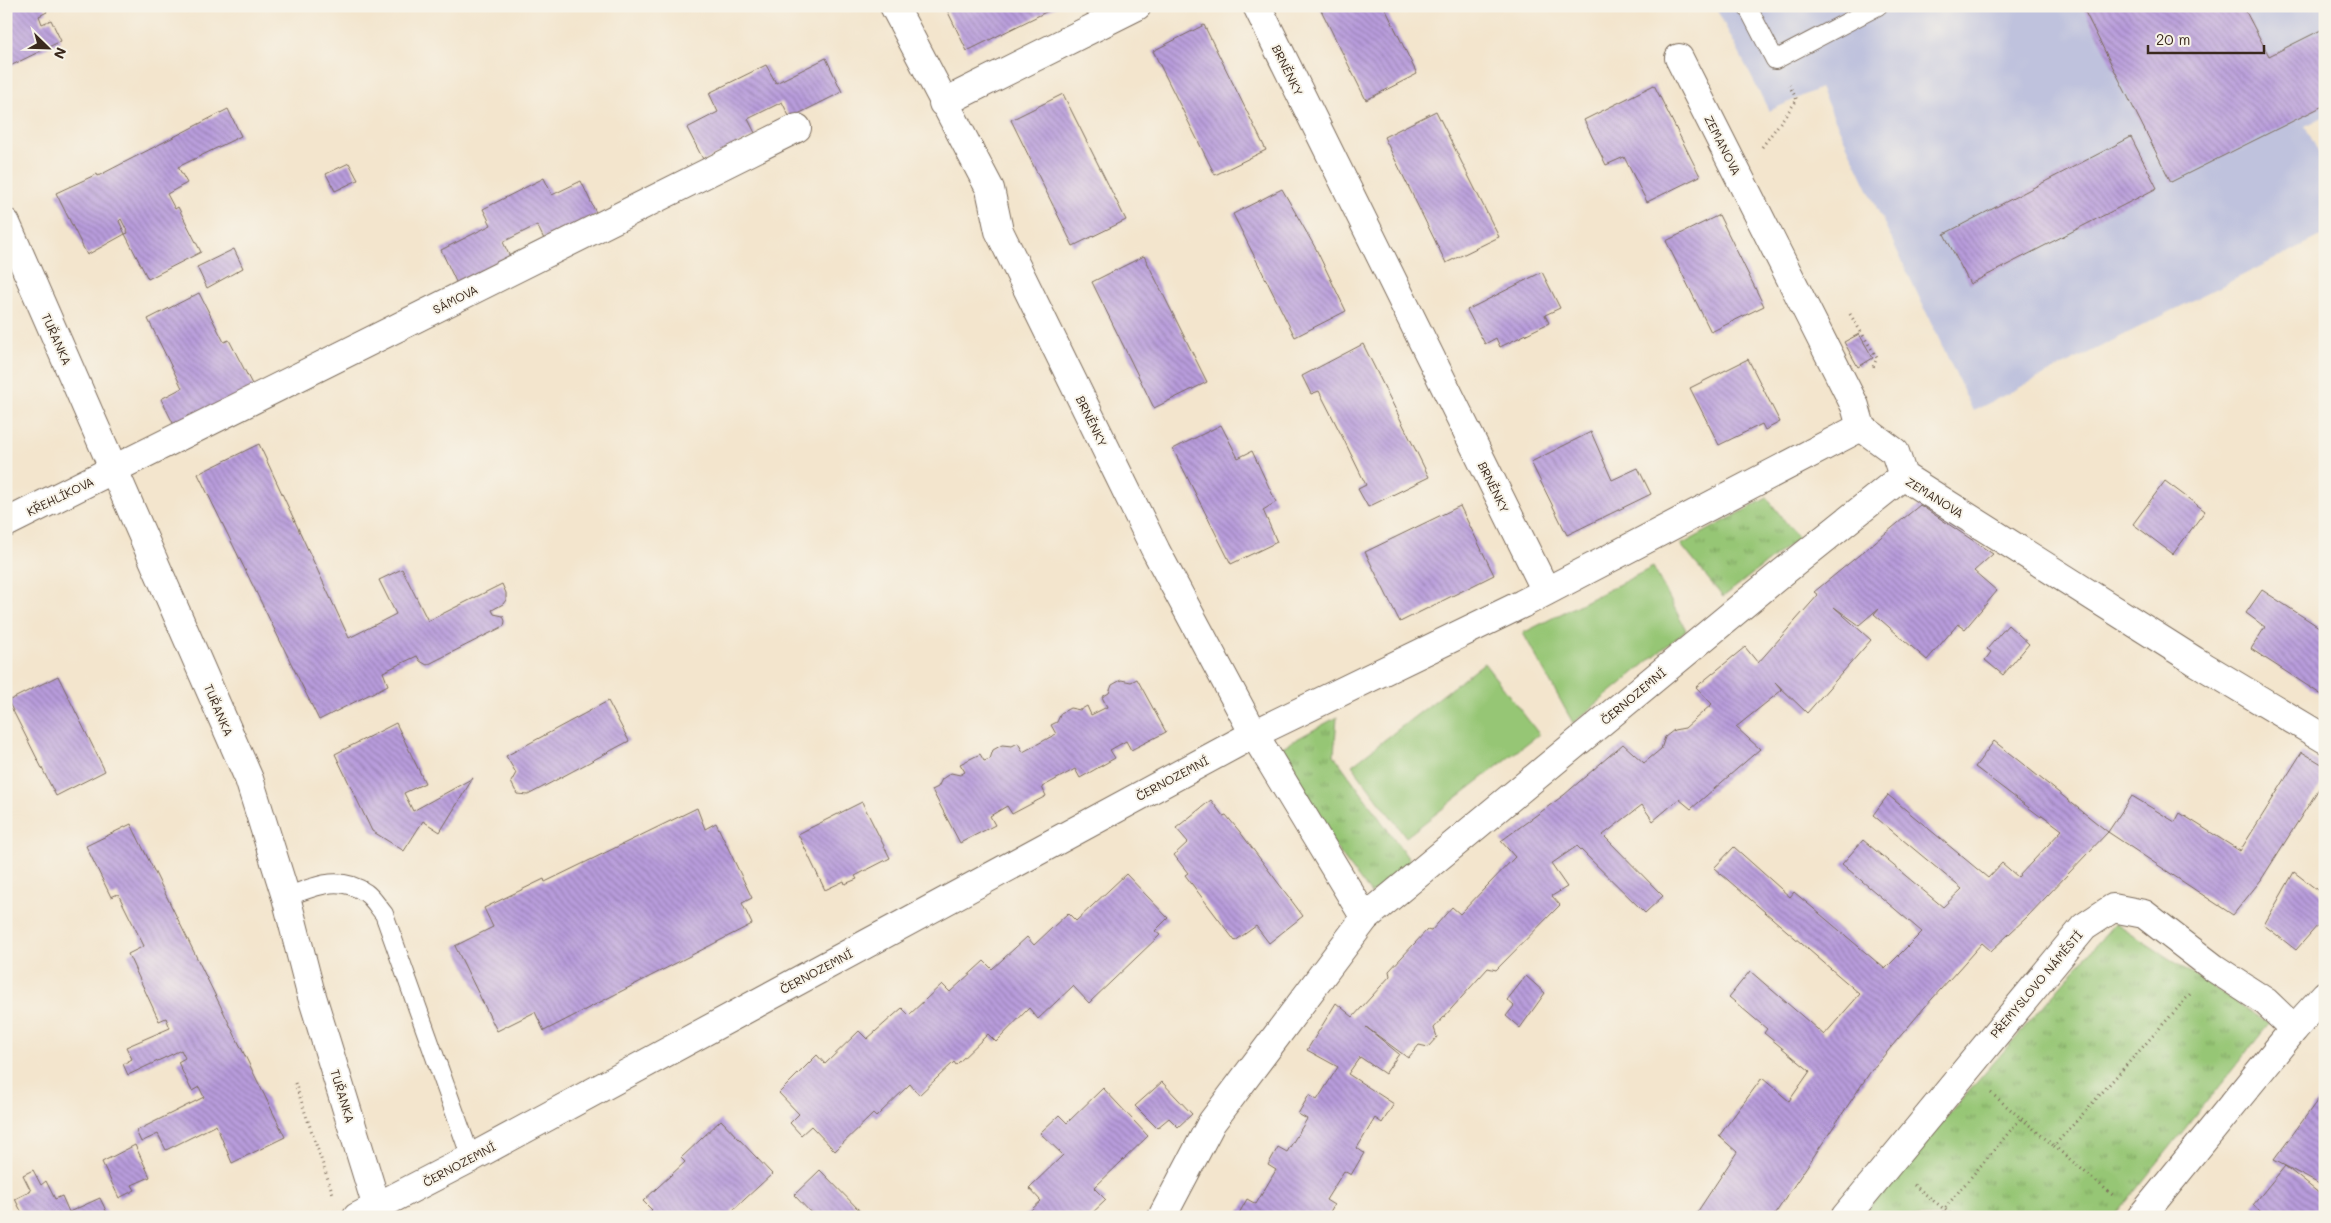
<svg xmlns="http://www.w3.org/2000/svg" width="2331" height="1223" viewBox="0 0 2331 1223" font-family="Mali,sans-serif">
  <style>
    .industrial { fill: #bfc2dd }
    .grass { fill: url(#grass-tufts); stroke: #68784a }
    .pitch { fill: #96c675; stroke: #68784a }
    .building { fill: url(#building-back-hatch) }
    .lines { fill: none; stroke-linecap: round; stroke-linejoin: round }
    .service-casing { stroke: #7b6b5b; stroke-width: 20 }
    .minor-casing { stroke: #7b6b5b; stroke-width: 30 }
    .tertiary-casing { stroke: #7b6b5b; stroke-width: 30 }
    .path { stroke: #7b6b5b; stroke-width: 3; stroke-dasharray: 1 4; stroke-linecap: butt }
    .service { stroke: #fff; stroke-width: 18 }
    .minor { stroke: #fff; stroke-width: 28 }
    .tertiary { stroke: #fff; stroke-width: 28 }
    .labels { text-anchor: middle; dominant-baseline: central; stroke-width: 4; stroke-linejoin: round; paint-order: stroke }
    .street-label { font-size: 12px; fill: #3b2a1e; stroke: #f7f3e8 }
  </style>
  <defs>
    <pattern id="grass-tufts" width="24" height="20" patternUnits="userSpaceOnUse" patternTransform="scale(1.25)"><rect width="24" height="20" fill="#96c675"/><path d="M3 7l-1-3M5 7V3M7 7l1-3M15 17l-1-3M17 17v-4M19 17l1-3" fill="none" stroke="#7ca15f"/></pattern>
    <pattern id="building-back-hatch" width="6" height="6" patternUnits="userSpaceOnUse" patternTransform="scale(1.25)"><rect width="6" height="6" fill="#b89cdc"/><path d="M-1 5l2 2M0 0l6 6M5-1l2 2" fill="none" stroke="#977fb2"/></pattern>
  </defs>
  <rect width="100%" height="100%" fill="#f7f3e8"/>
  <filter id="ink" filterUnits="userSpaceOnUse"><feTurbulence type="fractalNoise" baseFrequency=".02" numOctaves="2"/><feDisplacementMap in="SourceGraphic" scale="10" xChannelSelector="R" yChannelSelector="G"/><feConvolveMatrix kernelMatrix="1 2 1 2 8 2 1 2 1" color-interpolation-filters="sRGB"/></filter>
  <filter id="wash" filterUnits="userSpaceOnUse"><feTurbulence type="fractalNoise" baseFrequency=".0096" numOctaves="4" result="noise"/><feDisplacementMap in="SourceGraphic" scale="20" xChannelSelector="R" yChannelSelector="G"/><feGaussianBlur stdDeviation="1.12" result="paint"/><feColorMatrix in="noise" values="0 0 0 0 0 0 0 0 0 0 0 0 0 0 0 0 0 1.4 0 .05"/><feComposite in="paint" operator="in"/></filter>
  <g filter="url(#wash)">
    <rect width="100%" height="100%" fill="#f3e5cd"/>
    <polygon class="industrial" points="1715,6 2325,6 2325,116 2305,126 2325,165 2325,234 1973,411 1820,88 1769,111"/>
    <g class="grass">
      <polygon points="1767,498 1798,538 1723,597 1681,545"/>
      <polygon points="1337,717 1334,755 1413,865 1371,894 1266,756"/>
      <polygon points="2115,923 2269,1024 2114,1217 1860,1217"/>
    </g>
    <g class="pitch">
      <polygon points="1653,567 1686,630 1573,723 1523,633"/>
      <polygon points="1484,663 1539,734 1406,837 1352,765"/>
    </g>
    <g id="blocks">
      <g class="building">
        <polygon points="6,6 44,6 47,12 39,16 42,24 51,20 61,41 6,68"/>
        <polygon points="945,6 1058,6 967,51"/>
        <polygon points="1319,6 1384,6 1417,74 1366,100"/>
        <polygon points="2082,6 2243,6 2269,56 2325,28 2325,105 2171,182"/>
        <polygon points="1204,25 1266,150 1215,175 1153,51"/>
        <polygon points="826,58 842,92 790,118 782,102 748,119 756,135 704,161 687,128 718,112 709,93 766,65 776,83"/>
        <polygon points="1654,85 1700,176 1647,202 1624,157 1606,165 1584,120"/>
        <polygon points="1063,94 1126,220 1073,246 1011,120"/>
        <polygon points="228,109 241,136 178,167 187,183 167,194 175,209 178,207 201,252 148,279 125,234 128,233 121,219 119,221 125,234 87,255 56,193 97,174 98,176"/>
        <polygon points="1436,111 1499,237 1446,263 1384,137"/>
        <polygon points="2131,137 2157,188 1970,284 1944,234"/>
        <polygon points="349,163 358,180 335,191 326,174"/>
        <polygon points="544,178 552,195 581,181 597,215 544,239 537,225 503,242 510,257 457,284 441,250 491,225 483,209"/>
        <polygon points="1282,189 1316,249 1346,311 1295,337 1233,214"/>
        <polygon points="1719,215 1764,306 1711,332 1666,241"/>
        <polygon points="234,249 243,268 207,288 197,267"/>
        <polygon points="1144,256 1207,382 1154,408 1092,282"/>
        <polygon points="1542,272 1560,308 1545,315 1549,323 1500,347 1496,338 1485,344 1467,310"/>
        <polygon points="199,293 224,342 229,340 254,388 175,427 161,399 182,388 148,319"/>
        <polygon points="1859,334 1873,358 1858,367 1844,342"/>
        <polygon points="1363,344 1429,477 1368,507 1358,489 1366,485 1343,438 1319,391 1311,394 1302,376"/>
        <polygon points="1748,359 1780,422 1765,430 1762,424 1719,445 1690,388"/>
        <polygon points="1221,425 1238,458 1252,451 1276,502 1263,510 1277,542 1231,564 1173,449"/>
        <polygon points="1591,432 1612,480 1638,468 1651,494 1567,535 1531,462"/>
        <polygon points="259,444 349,638 396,614 379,580 402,569 428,621 502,584 506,593 506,600 503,604 492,610 494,614 503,616 505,621 504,626 427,665 420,661 417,656 383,672 388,685 319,720 198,474"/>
        <polygon points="2165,481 2205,511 2173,554 2133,524"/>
        <polygon points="1920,505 1993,554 1974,571 1997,591 1965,629 1958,624 1927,660 1874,614 1879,608 1859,625 1834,607 1871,640 1807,713 1775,682 1782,690 1736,727 1760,749 1691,809 1679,799 1653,821 1642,805 1603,835 1663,896 1645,913 1577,846 1551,864 1567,887 1552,896 1560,905 1496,970 1488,968 1434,1028 1437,1037 1428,1047 1419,1045 1408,1058 1366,1027 1399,1054 1385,1074 1360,1057 1348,1074 1394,1104 1382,1123 1375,1118 1357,1148 1364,1153 1351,1175 1344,1171 1326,1200 1334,1205 1327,1217 1237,1217 1247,1199 1256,1204 1276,1170 1268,1165 1278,1147 1287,1152 1307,1119 1298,1114 1309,1095 1317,1100 1338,1067 1307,1050 1336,1003 1353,1017 1390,976 1389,971 1427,930 1431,931 1452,907 1460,914 1515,857 1501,841 1564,795 1623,744 1644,763 1661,749 1665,737 1674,730 1685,728 1712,704 1696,687 1745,647 1758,663 1818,595 1814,592"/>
        <polygon points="1460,506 1494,575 1400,622 1365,552"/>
        <polygon points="2262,590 2325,631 2321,641 2325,643 2325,697 2251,649 2265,627 2246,613"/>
        <polygon points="2008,625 2029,644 2003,675 1985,660 1991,652 1987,649"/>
        <polygon points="58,676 105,771 56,796 8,701"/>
        <polygon points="1137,679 1166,732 1131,750 1126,741 1110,750 1115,758 1080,778 1075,769 1042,787 1046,796 1012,814 1007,806 990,816 995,825 960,843 932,790 938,787 942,779 951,773 960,775 965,772 960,764 980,754 984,761 990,759 993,750 1002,745 1012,746 1018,743 1023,752 1056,734 1051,725 1057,722 1061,713 1070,708 1080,710 1087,706 1091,715 1107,707 1102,697 1109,693 1112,685 1121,680 1131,682"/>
        <polygon points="608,701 629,741 528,795 517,794 511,782 516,773 506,756"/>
        <polygon points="396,723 425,783 404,793 413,811 473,778 440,832 423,821 404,851 372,831 335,754"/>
        <polygon points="1994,741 2108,832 2027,917 1991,951 1982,943 1924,1008 1871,1071 1773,1217 1694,1217 1737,1152 1719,1136 1762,1078 1789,1101 1810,1071 1764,1033 1767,1029 1729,997 1750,971 1824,1035 1860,994 1714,868 1734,847 1790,897 1794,892 1885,969 1922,932 1842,864 1863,840 1943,907 1962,889 1873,815 1888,795 1988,878 2002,863 2018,877 2062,830 2042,815 2041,817 1975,767"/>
        <polygon points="2302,752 2325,766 2325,779 2261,880 2233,915 2108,832 2132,796 2175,822 2180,813 2240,851"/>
        <polygon points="1211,800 1223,816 1226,815 1240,832 1303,916 1269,943 1256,926 1235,941 1185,875 1188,873 1174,855 1188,842 1176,828"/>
        <polygon points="862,802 890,858 855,876 857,879 845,884 844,881 825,890 798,834"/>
        <polygon points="697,808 705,829 716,823 752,898 742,903 752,924 544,1031 535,1012 497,1031 455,946 493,927 484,908 544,879 545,882"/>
        <polygon points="131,824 285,1137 232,1163 216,1125 166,1150 158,1134 141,1142 136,1131 204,1097 199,1087 192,1091 185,1077 178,1062 185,1058 181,1050 128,1075 123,1064 132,1059 126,1047 170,1028 166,1018 159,1021 128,954 144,946 118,894 111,897 86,846"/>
        <polygon points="2294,872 2325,896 2325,917 2296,950 2264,925"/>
        <polygon points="1126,874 1168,918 1155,931 1160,935 1089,1003 1073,986 1038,1019 1029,1008 996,1042 988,1034 956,1065 954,1062 919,1095 910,1084 876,1117 873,1114 835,1151 811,1126 801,1135 790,1123 799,1114 779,1093 817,1055 825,1064 859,1031 867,1039 902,1008 909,1015 942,984 950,992 984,961 992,969 1027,937 1034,945 1068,913 1076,921"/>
        <polygon points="1526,976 1545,993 1520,1028 1506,1016 1514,1006 1507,1000"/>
        <polygon points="1162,1082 1192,1114 1178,1127 1169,1118 1157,1128 1135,1106"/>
        <polygon points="1103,1088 1148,1136 1094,1188 1106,1200 1088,1217 1023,1217 1041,1201 1029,1188 1063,1155 1040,1133 1059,1115 1067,1123"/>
        <polygon points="2325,1090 2325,1180 2321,1185 2274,1160"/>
        <polygon points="721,1120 772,1174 731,1212 736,1217 645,1217 652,1210 643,1201 685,1162 681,1158"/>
        <polygon points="135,1145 150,1177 132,1185 135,1190 119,1198 102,1162"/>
        <polygon points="2285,1166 2325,1198 2325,1214 2323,1217 2267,1217 2253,1205"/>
        <polygon points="33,1170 41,1185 46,1181 55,1199 62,1196 69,1212 100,1198 109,1217 24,1217 15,1199 31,1191 23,1175"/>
        <polygon points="820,1170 864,1215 862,1217 815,1217 794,1195"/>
      </g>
    </g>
  </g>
  <g filter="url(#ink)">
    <use href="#blocks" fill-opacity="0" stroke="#7b6b5b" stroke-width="1"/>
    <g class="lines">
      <g class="service-casing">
        <g id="service">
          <polyline points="1747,6 1775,60 1878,6"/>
          <path d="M 286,897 C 314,887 338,874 366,893 C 373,898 378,907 384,914 L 471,1158"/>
        </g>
      </g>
      <g class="minor-casing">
        <g id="minor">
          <polyline points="894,6 990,189 999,231 1156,551 1254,734 1365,918"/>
          <polyline points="1257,6 1546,591"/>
          <polyline points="1679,58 1855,406 1861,427 1895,452 1903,476 2195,661 2325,739"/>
          <polyline points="943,103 1137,6"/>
          <polyline points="6,523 797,128"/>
          <polyline points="357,1217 471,1158 1254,734 1522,604 1861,427"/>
          <polyline points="1162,1217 1212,1122 1365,918 1777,577 1903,476"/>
          <polyline points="1845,1217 2084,927 2113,908 2144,914 2214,968 2266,1002 2294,1029"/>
          <polyline points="2141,1217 2294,1029 2325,995"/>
        </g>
      </g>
      <g class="tertiary-casing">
        <polyline id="tertiary" points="6,223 249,779 286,897 310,990 380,1217"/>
      </g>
      <g class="path">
        <polyline points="1762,147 1797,100 1789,85"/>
        <polyline points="1850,314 1877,358 1873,367"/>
        <polyline points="295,1083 333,1194"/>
        <polyline points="1991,1093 2054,1146 2192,992"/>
        <polyline points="2054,1146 2115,1197"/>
        <polyline points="1914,1185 1954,1217"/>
        <polyline points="1942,1217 1944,1209 2021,1118"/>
      </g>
      <use href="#service" class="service"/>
      <use href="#minor" class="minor"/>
      <use href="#tertiary" class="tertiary"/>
    </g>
  </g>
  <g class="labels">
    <g class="street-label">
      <text transform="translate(1288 70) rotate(64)">BRNĚNKY</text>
      <text transform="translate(1723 145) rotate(63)">ZEMANOVA</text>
      <text transform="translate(455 299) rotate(-27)">SÁMOVA</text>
      <text transform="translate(57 339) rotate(66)">TUŘANKA</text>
      <text transform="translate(1092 421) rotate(64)">BRNĚNKY</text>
      <text transform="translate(1494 487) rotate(64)">BRNĚNKY</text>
      <text transform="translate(60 496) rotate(-26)">KŘEHLÍKOVA</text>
      <text transform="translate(1935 497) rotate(32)">ZEMANOVA</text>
      <text transform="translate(1633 696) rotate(-40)">ČERNOZEMNÍ</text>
      <text transform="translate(219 710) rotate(67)">TUŘANKA</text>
      <text transform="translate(1172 778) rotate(-28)">ČERNOZEMNÍ</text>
      <text transform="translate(816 971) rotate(-28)">ČERNOZEMNÍ</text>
      <text transform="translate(2036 984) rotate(-50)">PŘEMYSLOVO NÁMĚSTÍ</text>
      <text transform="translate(343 1096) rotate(73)">TUŘANKA</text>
      <text transform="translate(459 1164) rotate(-28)">ČERNOZEMNÍ</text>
    </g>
  </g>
  <rect width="2331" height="1223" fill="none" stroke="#f7f3e8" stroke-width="25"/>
  <g transform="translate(48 48) rotate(113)" stroke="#f7f3e8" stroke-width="4" paint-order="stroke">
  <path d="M0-4L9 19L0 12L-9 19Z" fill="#3b2a1e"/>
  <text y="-8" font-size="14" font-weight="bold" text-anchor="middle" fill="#3b2a1e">N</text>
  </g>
  <path d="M2148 45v8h116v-8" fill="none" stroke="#3b2a1e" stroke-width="2.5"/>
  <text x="2156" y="45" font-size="15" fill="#3b2a1e" stroke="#f7f3e8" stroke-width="4" paint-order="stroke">20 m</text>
</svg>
